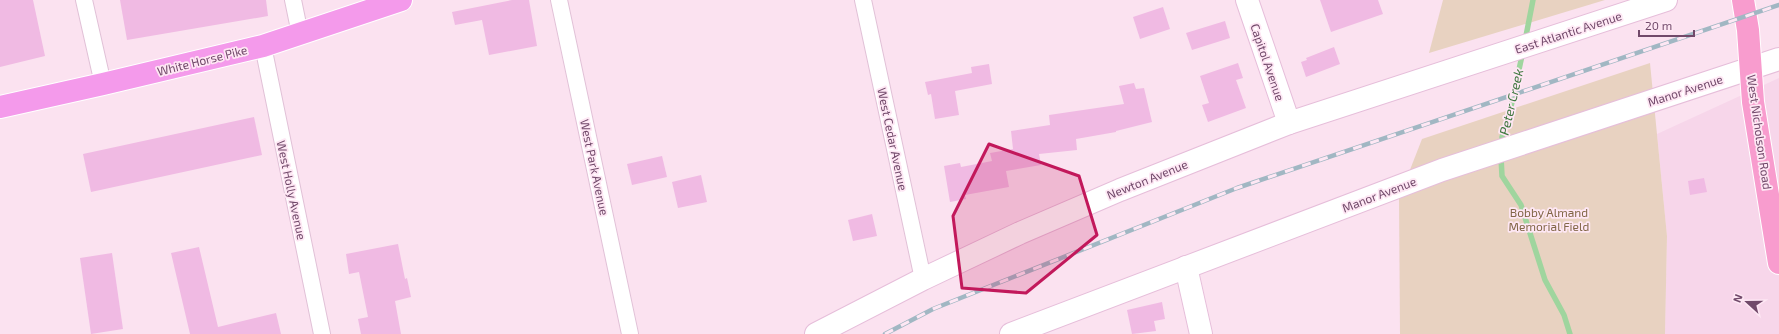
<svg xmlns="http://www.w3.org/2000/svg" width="1779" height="334" viewBox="0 0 1779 334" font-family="'Exo 2',sans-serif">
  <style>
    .residential { fill: #f7d6ea }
    .green { fill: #e8d2c1 }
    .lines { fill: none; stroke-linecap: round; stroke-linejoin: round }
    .stream { stroke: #9fd59e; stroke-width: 5.5 }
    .building { fill: #f0bae3 }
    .street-casing { stroke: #e1c1d7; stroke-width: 18 }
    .secondary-casing { stroke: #e6beda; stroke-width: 24 }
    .primary-casing { stroke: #fff; stroke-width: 24 }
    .highway-casing { stroke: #fff; stroke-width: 24 }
    .street { stroke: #fff; stroke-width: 16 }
    .secondary { stroke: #fff; stroke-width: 22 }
    .primary { stroke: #f89cce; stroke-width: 22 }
    .highway { stroke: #f49aeb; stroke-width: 22 }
    .rail-casing { stroke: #a1b7c3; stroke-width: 4.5 }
    .rail { stroke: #fee7f4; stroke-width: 3; stroke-dasharray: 9; stroke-linecap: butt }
    .marked { fill: #c2185b; fill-opacity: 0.2; stroke: #c2185b; stroke-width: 3; stroke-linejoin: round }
    .labels { text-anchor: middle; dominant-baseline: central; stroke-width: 3.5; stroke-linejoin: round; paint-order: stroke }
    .street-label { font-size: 12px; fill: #71496a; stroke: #fee7f4 }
    .park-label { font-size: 12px; fill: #826747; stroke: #fee7f4 }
    .water-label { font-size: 13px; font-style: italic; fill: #3e773e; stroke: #fee7f4 }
  </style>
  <rect width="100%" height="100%" fill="#fbe2f0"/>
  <polygon class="residential" points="1779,78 1779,334 1665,334 1667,236 1657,134"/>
  <g class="green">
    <polygon points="1443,0 1605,0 1429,53"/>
    <polygon points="1650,63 1667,236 1665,334 1400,334 1399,198 1422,139"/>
  </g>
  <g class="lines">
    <g class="stream">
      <polyline points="1525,41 1533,0"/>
      <polyline points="1502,146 1502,137 1509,116 1523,51"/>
      <polyline points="1501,157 1502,176 1521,205 1545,280 1564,315 1570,334"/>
    </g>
  </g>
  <g class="building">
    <polygon points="0,0 33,0 45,56 0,67"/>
    <polygon points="120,0 266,0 268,16 127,40"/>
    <polygon points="512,0 529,0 537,46 489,55 482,20 455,25 452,12"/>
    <polygon points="1320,0 1378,0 1383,14 1331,32"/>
    <polygon points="1163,7 1170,29 1140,39 1133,17"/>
    <polygon points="1225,21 1230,38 1192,50 1186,33"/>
    <polygon points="1334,47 1340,64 1306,77 1301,62 1307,60 1306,58"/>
    <polygon points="1238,63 1243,78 1236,80 1246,108 1208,122 1202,105 1209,103 1200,76"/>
    <polygon points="989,64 992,84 955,91 959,115 935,119 931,94 928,95 925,82 972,73 971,67"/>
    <polygon points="1134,83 1136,89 1144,88 1152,122 1116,131 1116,132 1076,139 1077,150 1039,154 1041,165 1006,171 1009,187 965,195 966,199 950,202 944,166 960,163 961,167 992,161 990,153 1013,149 1011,131 1050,125 1049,115 1124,104 1119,86"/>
    <polygon points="254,117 262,155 91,192 83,154"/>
    <polygon points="662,156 667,177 632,185 627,164"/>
    <polygon points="701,175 707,202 678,208 672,182"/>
    <polygon points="1704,178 1707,192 1690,195 1688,181"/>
    <polygon points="872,214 877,236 853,241 848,220"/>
    <polygon points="398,244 405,279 407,278 411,297 395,301 401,334 361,334 358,319 368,317 359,272 349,274 346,254"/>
    <polygon points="199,247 218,327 276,313 281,334 190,334 171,253"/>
    <polygon points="112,253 123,329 91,334 80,258"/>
    <polygon points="1162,302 1165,319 1154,321 1156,331 1132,334 1127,310"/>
  </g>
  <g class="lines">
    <g class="street-casing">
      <g id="street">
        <polyline points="84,0 103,84"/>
        <polyline points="293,0 300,34"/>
        <polyline points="559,0 630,334"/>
        <polyline points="863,0 923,279"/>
        <polyline points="263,46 322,334"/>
      </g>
    </g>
    <g class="secondary-casing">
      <g id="secondary">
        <polyline points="1247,0 1289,123"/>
        <polyline points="1186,267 1201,334"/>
        <polyline points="816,334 923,279 1020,233 1120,190 1289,123 1666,0"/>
        <polyline points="1011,334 1442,170 1779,59"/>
      </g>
    </g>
    <g class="primary-casing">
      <polyline id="primary" points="1743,0 1748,30 1753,102 1779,263"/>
    </g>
    <g class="highway-casing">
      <polyline id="highway" points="0,107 103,84 263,46 401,0"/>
    </g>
    <use href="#street" class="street"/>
    <use href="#secondary" class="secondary"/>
    <use href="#primary" class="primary"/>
    <use href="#highway" class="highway"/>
    <g class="rail-casing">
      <polyline id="rail" points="885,334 933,309 1237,188 1779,5"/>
    </g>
    <use href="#rail" class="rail"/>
  </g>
  <path class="marked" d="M 989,144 L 1079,176 L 1097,235 L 1026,293 L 962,288 L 953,216 Z"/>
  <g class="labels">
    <g class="street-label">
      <text transform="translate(1568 32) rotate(-18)">East Atlantic Avenue</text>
      <text transform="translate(202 60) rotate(-14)">White Horse Pike</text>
      <text transform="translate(1268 62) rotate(71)">Capitol Avenue</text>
      <text transform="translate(1685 90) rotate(-18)">Manor Avenue</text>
      <text transform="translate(1760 132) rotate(82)">West Nicholson Road</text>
      <text transform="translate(893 139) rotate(78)">West Cedar Avenue</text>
      <text transform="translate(595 167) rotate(78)">West Park Avenue</text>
      <text transform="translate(1147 179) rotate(-22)">Newton Avenue</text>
      <text transform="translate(292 190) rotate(78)">West Holly Avenue</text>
      <text transform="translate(1379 194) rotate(-21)">Manor Avenue</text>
    </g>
    <g class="park-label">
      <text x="1549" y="212">Bobby Almand<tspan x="1549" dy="14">Memorial Field</tspan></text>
    </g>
    <g class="water-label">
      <text transform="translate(1511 102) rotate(-77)">Peter Creek</text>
    </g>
  </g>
  <g transform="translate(1747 302) rotate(291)" stroke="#fee7f4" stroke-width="3" paint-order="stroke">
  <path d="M0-3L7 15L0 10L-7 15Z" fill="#71496a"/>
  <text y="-6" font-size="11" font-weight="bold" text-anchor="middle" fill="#71496a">N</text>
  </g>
  <path d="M1639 30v6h55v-6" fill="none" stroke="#71496a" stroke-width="2"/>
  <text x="1645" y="30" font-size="12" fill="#71496a" stroke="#fee7f4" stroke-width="3" paint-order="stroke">20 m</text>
</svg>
